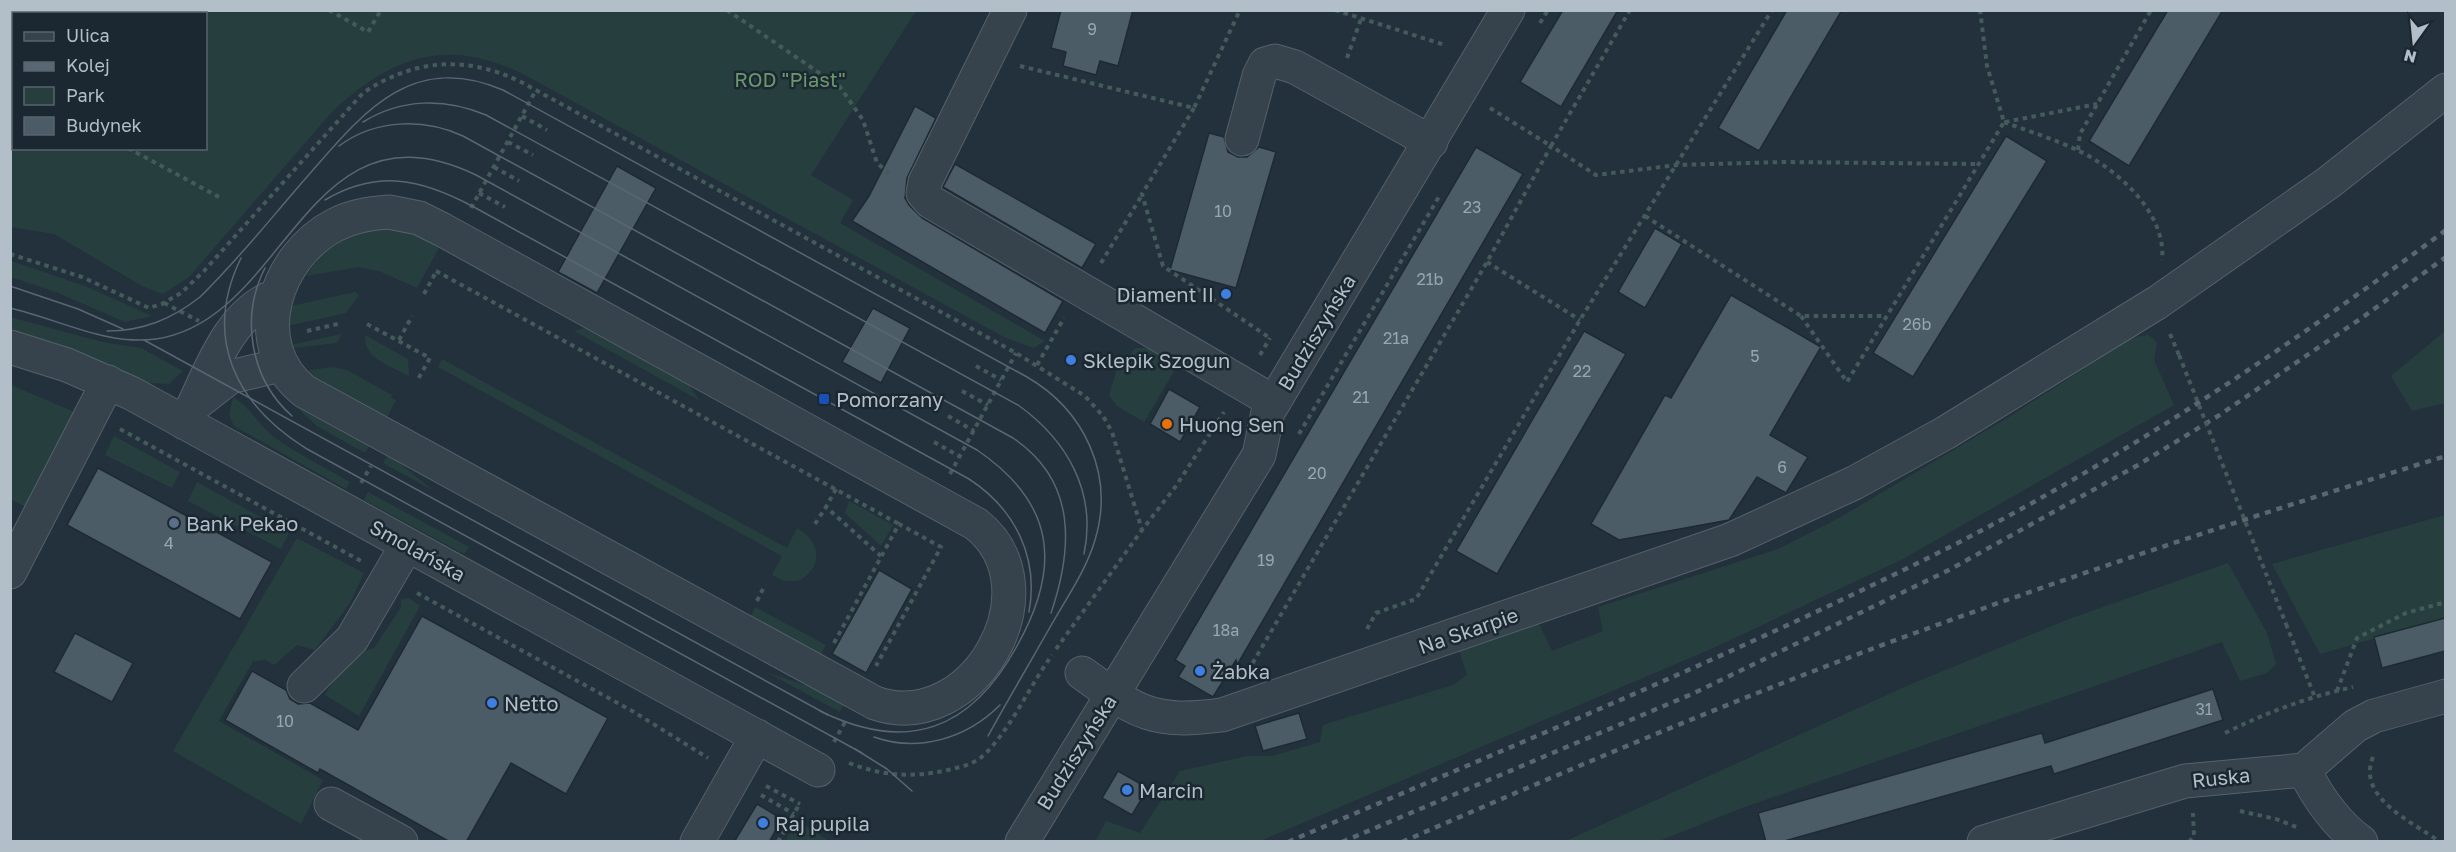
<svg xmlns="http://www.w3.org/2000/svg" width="2456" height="852" viewBox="0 0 2456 852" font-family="'Golos Text',sans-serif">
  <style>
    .green { fill: #263f3e; fill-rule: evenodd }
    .building { fill: #4c5c67; stroke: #1e2a33; stroke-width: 1.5 }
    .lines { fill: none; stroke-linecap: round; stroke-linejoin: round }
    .minor-casing { stroke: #55616a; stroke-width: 35 }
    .path { stroke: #455b5b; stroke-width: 4; stroke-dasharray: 4.5 4.5; stroke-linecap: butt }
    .minor { stroke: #37434c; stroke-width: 33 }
    .tram { stroke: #596773; stroke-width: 1.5 }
    .rail { stroke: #596773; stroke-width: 4.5; stroke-dasharray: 6 6; stroke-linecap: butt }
    .path-bridge { stroke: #455b5b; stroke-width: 4; stroke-dasharray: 4.5 4.5; stroke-linecap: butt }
    .shop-dot { fill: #3f7fe0; stroke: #1c2831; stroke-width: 2 }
    .transit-dot { fill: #1a4fb4; stroke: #1c2831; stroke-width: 2 }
    .food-dot { fill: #e8710a; stroke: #1c2831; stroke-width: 2 }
    .service-dot { fill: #5c6f8a; stroke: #1c2831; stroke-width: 2 }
    .labels { text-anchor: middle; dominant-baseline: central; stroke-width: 5; stroke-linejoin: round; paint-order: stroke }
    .number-label { font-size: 16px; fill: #98a6b0 }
    .park-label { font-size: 20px; fill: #6a996e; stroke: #1c2831 }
    .poi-label { font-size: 20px; fill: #b2bec8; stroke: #1c2831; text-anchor: start }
    .street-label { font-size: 20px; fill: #b2bec8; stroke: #1c2831 }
  </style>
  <rect width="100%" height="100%" fill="#23313c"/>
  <g class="green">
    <path d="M 11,10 L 916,11 L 811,175 L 853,200 L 840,223 L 1045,341 L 1034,348 L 1004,337 L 525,75 C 447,36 391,56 331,113 L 189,277 L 163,294 L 142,286 L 54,234 L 11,227 ZM 14,14 L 206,14 L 206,148 L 14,148 Z"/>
    <path d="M 375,228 L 404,228 L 441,244 L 417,288 L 379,271 L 358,267 L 307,276 C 320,250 348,235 375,228 Z"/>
    <polygon points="11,261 85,286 152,316 125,322 56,292 11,277"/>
    <polygon points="355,292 359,295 346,313 288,326 291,306"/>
    <polygon points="10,317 102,342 141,348 183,371 169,384 146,383 76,351 11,330"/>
    <polygon points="590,326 684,377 699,400 574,331"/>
    <polygon points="2445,331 2445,403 2412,411 2391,376"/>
    <polygon points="341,334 337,343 291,348 291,345"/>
    <path d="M 365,335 L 408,359 L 409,376 C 392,367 363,358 365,335 Z"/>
    <polygon points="2149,335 2157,343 2154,360 2174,405 1901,560 1711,649 1260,841 1095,842 1106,821 1140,833 1180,771 1247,756 1272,756 1320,742 1323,725 1453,685 1467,675 1458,647 1537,620 1552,651 1603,631 1598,607 1778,549 1839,518 2009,417 2133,337"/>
    <polygon points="1135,348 1150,348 1177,366 1144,422 1117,406 1109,395 1116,372"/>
    <path d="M 442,359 L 787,548 L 797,528 C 821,541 824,568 798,581 L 784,581 L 772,575 L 782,556 L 438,367 Z"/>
    <polygon points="333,367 347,370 392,395 391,398 396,400 386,419 317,380 309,370"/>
    <polygon points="11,385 77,413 27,508 11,499"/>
    <path d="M 233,397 C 249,406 258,424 273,436 C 297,454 324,467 350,482 L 346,489 L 234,426 L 229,415 Z"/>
    <polygon points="287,399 370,445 365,453 317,426"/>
    <polygon points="114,436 180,472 172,488 105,455"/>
    <polygon points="388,454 434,491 383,463"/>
    <polygon points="197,482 289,533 281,549 188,501"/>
    <polygon points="368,492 469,547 464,554 364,500"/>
    <polygon points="849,501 893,525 881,546 845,513"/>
    <polygon points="2445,515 2445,618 2320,654 2272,564"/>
    <polygon points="297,538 364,573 350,603 315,650 297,645 274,665 265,660 253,661 219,721 323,780 301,824 173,751"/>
    <polygon points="2228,563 2267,633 2276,664 2267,673 2240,681 2222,642 1739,809 1659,841 1566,841 1909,685 2069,619"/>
    <path d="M 409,598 L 420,606 L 359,716 L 325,695 C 338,674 349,654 374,648 L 401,607 L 401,599 Z"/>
    <polygon points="755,607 826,645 820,656 750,618"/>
    <polygon points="766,672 822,691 845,703 840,712"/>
    <polygon points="797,820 829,841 785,841"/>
  </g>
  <g class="building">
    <polygon points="1061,10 1133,10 1118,66 1100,61 1096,75 1063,66 1066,52 1051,48"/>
    <polygon points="1563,10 1618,10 1561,107 1520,82"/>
    <polygon points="1787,10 1842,10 1759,151 1718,128"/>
    <polygon points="2168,10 2223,10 2129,166 2089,141"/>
    <polygon points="915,106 936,118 907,178 905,198 909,205 922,218 1063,301 1045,333 852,221 869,196"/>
    <polygon points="1209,133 1224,137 1228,152 1238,157 1247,157 1259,147 1276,152 1236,288 1170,270"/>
    <polygon points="2006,136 2047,161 1913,377 1873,353"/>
    <polygon points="1476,147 1523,174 1237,665 1236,660 1213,697 1178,677 1185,666 1175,660"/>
    <polygon points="955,164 1096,244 1082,268 943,187"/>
    <polygon points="617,166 656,188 597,293 558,272"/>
    <polygon points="1655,228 1682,244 1645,308 1618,292"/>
    <polygon points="1731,295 1821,347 1770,435 1808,457 1786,493 1757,477 1729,520 1619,540 1591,524 1665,395 1671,398"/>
    <polygon points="873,308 910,328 881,383 842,362"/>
    <polygon points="1584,331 1626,354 1497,574 1456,551"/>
    <polygon points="1169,389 1200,407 1180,442 1150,424"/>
    <polygon points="98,468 272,562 240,619 67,525"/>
    <polygon points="879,570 912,589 866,673 832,654"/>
    <polygon points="422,616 608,718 566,794 511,763 466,842 450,842 320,769 318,773 225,720 252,671 286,690 290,699 298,704 310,703 358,730"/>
    <polygon points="2445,618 2445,651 2382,668 2374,637"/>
    <polygon points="75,633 133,663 112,702 54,672"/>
    <polygon points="2213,689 2223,720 2054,774 2051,766 1781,842 1766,842 1758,813 2042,733 2045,743"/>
    <polygon points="1299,713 1307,739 1263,751 1255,726"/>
    <polygon points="1118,771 1148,788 1132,815 1102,798"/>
    <polygon points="757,804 782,819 769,842 734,842"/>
  </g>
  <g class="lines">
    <g class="minor-casing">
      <g id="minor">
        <polyline points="1010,10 925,182 923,193 931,202 1274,402"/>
        <polyline points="1242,139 1259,76 1265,64 1275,61 1295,67 1431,142"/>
        <path d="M 389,212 L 419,218 L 443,230 L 976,524 C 1058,589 972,737 875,703 L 304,391 C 246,344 275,256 335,225 C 352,216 370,213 389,212 Z"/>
        <polyline points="10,347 67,365 131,393 818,770"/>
        <polyline points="198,402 230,377 281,365"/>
        <path d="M 185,423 C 207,381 227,312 276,296"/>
        <polyline points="10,572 108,382"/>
        <path d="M 1082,673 C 1138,713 1152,724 1222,715 L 1730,540 L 1854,483 L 1945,433 L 2158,302 L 2328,183 L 2446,90"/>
        <polyline points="304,686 352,639 407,545"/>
        <path d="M 2304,770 C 2318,798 2335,823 2361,842"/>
        <polyline points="331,804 401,842"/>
        <polyline points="697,842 757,736"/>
        <polyline points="1022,842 1259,455 1268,412 1274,402 1508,10"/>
        <polyline points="1984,842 2185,781 2304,770 2355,726 2374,716 2446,696"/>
      </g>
    </g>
    <g class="path">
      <polyline points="329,10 368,32 381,10"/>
      <polyline points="727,10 840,87 863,120 877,163 893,177"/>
      <polyline points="1335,10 1445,45"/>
      <polyline points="24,14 24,10"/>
      <polyline points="112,14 114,10"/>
      <polyline points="1540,23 1548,10"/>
      <polyline points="1347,58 1361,19"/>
      <polyline points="1020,66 1194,108 1240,10"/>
      <polyline points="10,101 14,92"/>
      <polyline points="1194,108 1142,194 1163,266 1270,338"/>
      <polyline points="1490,108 1551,146 1630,10"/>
      <polyline points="522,116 547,130"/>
      <path d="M 2004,122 C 2028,131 2054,139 2077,150 C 2116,168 2167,213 2162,260"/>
      <polyline points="2005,122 2097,104"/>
      <polyline points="508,142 533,155"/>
      <polyline points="128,148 219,197"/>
      <polyline points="2078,150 2080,134 2151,10"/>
      <polyline points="494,167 519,181"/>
      <polyline points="479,193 505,207"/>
      <polyline points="471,208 536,90"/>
      <polyline points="1645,216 1801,316 1884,316"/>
      <path d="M 10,254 L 82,277 L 149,308 L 162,304 L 181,293 L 204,271 L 363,93 C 413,59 466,55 521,82 L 1016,353 L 1085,396 L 1103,416 L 1112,432 L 1142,530 L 1176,486 L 1224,412"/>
      <polyline points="1487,262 1580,320"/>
      <polyline points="1101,263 1142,195"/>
      <polyline points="436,271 899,524"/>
      <polyline points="424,294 437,270"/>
      <polyline points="164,303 199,321"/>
      <polyline points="1801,316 1847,382 2004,122 1987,66 1980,10"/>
      <polyline points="367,324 430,358 417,381"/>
      <polyline points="307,331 342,323"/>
      <polyline points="2170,334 2179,355"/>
      <polyline points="399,340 412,316"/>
      <polyline points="1260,355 1270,338"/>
      <polyline points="1037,365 1064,318"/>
      <polyline points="976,366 1001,380"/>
      <polyline points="962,391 988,405"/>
      <polyline points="948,416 974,431"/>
      <polyline points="120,429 361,561"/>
      <polyline points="1299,434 1440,195"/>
      <polyline points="934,442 959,456"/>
      <polyline points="950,474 1016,353"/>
      <polyline points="361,483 371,466"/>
      <polyline points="836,489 826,507 881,556"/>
      <polyline points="815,524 826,507"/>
      <polyline points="417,593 634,712 708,758"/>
      <polyline points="757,601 765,585"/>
      <polyline points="2286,624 2314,695"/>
      <polyline points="1367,629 1376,613 1416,599 1580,320 1772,10"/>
      <polyline points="834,643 899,524 941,547 876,666"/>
      <polyline points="1056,649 1142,530"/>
      <polyline points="1248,671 1487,262 1551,146 1596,175 1677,165 1783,162 1976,164"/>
      <polyline points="2337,691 2357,638 2406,613 2446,602"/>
      <path d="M 2225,733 C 2268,712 2305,698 2353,687"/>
      <polyline points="834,742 845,722"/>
      <path d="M 2373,757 C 2356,798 2413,822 2440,842"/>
      <path d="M 849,763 C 883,776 912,778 948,770 C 961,767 975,764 985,754 C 1012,727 1029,687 1052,655"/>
      <polyline points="766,786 800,804"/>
      <polyline points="761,795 794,814"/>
      <polyline points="2240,811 2276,819 2299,828"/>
      <polyline points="778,842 800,803"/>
      <polyline points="2189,842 2194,836 2193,813"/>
    </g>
    <use href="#minor" class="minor"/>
    <g class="tram">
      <path d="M 363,122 C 402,98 445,98 486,115 L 1018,405 C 1067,440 1097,492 1084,554"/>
      <path d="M 339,146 C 375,119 423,118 463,136 L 1013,438 C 1077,481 1073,548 1051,613"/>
      <path d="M 325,200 C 378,169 421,179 472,206 L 969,479 C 1015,509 1039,557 1029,612"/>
      <path d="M 241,258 C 202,338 236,405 307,449 L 862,753"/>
      <path d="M 265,268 C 240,317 250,379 292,416"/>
      <polyline points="10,286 78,309 123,329"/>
      <path d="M 10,308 C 58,319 107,346 156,339 C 288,320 306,93 476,175 L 977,450 C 1055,503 1062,566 1017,646 C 971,730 908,754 820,711"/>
      <path d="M 107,331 C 143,331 172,319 200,297 C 238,260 271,218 306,178 C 361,115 410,50 503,90 L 1027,377 C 1084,410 1115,474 1095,540 C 1086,571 1065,600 1049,629 C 1029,664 1008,700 988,736"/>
      <polyline points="144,340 828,715"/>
      <path d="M 874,737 C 919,753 967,738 1000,705"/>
      <polyline points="855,749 887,769 912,791"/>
    </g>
    <g class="rail">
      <path d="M 1288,842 C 1505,749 1723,660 1934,555 C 2115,464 2283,351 2446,230"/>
      <polyline points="1342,842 1692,694 1949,570 2138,465 2218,416 2363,317 2446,257"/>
      <path d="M 1402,842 C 1572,768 1742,696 1915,633 C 2090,569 2268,511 2446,456"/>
    </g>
    <polyline class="path-bridge" points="2179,355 2286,624"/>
  </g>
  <g class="shop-dot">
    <circle cx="1226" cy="294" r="6"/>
    <circle cx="1071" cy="360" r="6"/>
    <circle cx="1200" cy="671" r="6"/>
    <circle cx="492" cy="703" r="6"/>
    <circle cx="1127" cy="790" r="6"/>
    <circle cx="763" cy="823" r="6"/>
  </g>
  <rect class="transit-dot" x="818" y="393" width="12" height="12" rx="3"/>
  <circle class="food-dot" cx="1167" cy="424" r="6"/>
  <circle class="service-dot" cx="174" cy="523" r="6"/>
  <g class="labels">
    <g class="number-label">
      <text x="1092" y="29">9</text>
      <text x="1472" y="207">23</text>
      <text x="1223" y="211">10</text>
      <text x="1430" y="279">21b</text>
      <text x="1917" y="324">26b</text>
      <text x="1396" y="338">21a</text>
      <text x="1755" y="356">5</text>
      <text x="1582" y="371">22</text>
      <text x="1361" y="397">21</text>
      <text x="1782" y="467">6</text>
      <text x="1317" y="473">20</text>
      <text x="169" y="543">4</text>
      <text x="1266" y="560">19</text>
      <text x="1226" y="630">18a</text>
      <text x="2204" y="709">31</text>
      <text x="285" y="721">10</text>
    </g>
    <g class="park-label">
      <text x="790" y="79">ROD "Piast"</text>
    </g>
    <g class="poi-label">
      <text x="1214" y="294" text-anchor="end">Diament II</text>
      <text x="1083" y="360">Sklepik Szogun</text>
      <text x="836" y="399">Pomorzany</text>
      <text x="1179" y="424">Huong Sen</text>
      <text x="186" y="523">Bank Pekao</text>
      <text x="1212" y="671">Żabka</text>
      <text x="504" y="703">Netto</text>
      <text x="1139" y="790">Marcin</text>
      <text x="775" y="823">Raj pupila</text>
    </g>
    <g class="street-label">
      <text transform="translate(1316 332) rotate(-59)">Budziszyńska</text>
      <text transform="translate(418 550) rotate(29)">Smolańska</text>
      <text transform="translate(1468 630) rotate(-19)">Na Skarpie</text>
      <text transform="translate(1076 752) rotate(-58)">Budziszyńska</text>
      <text transform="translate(2221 777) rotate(-6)">Ruska</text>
    </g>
  </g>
  <rect width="2456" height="852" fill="none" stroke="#b2bec8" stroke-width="24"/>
  <rect x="12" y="12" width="195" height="138" fill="#1c2831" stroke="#58646d" stroke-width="1.5"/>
  <rect x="24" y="32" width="30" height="9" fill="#37434c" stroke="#58646d" stroke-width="1.5"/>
  <text x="66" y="42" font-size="18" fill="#b2bec8">Ulica</text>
  <rect x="24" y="62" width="30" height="9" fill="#596773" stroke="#58646d" stroke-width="1.5"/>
  <text x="66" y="72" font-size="18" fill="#b2bec8">Kolej</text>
  <rect x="24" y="87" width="30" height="18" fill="#263f3e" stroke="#58646d" stroke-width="1.5"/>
  <text x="66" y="102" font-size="18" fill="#b2bec8">Park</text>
  <rect x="24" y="117" width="30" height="18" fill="#4c5c67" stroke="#58646d" stroke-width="1.5"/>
  <text x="66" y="132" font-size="18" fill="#b2bec8">Budynek</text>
  <g transform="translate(2414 42) rotate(195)" stroke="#1c2831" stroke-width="4.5" paint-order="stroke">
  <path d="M0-4.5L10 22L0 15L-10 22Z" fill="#b2bec8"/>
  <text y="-9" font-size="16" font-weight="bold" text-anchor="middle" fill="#b2bec8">N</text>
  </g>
</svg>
